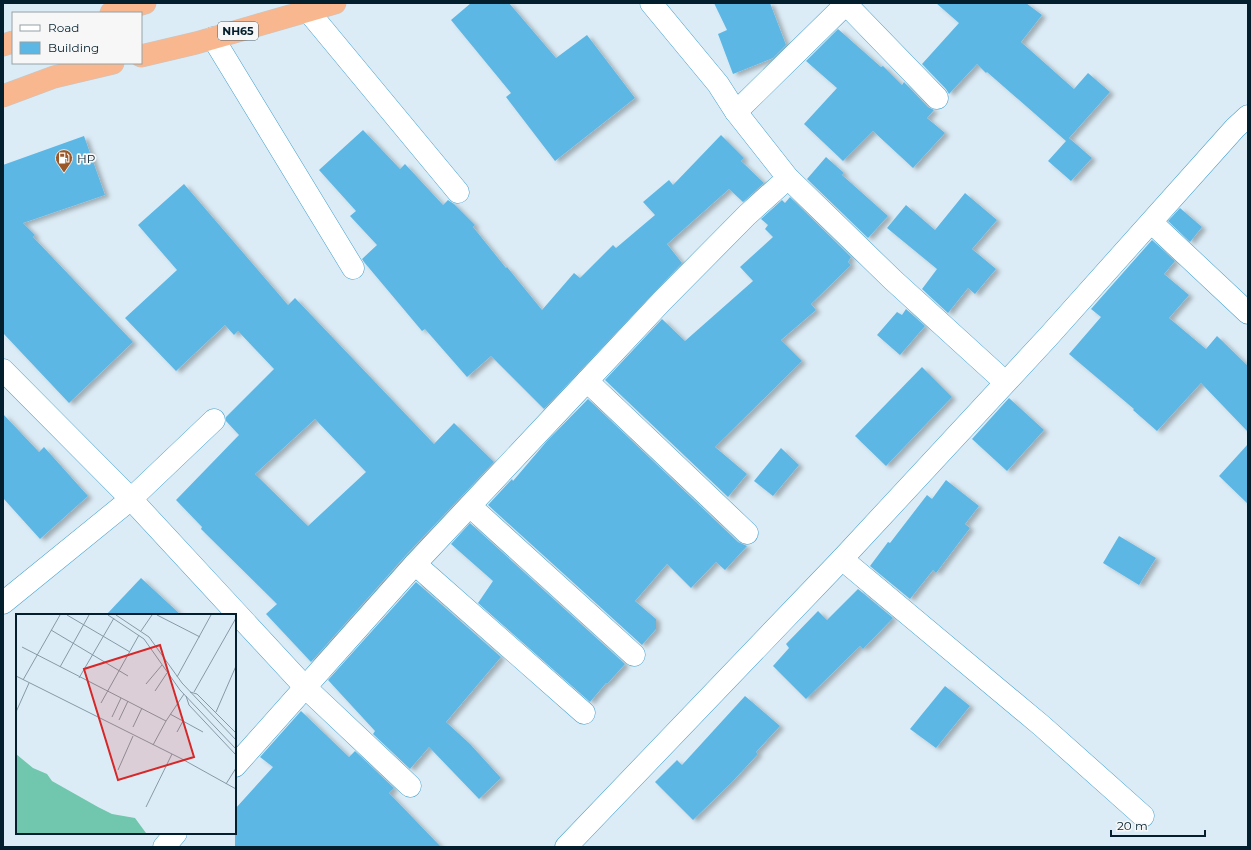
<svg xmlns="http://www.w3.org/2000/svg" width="1251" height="850" viewBox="0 0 1251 850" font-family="Montserrat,sans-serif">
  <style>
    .building { fill: #5db7e5; fill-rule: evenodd; filter: url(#shadow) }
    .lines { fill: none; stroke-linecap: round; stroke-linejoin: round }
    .minor-casing { stroke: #45a1cd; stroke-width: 23 }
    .trunk-casing { stroke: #c3c9cd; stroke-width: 23 }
    .minor { stroke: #fff; stroke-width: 22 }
    .trunk { stroke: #f8b78e; stroke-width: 22 }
    .labels { text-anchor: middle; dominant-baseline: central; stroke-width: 3.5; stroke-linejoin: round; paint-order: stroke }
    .shield { fill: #f7f7f7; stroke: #4c606a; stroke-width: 1 }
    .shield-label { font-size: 11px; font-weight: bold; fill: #031f2d }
    .poi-label { font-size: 12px; fill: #031f2d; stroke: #f7f7f7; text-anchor: start }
    .inset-road { fill: none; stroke: #859aa6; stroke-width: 1 }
    .view { fill: #d62828; fill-opacity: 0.15; stroke: #d62828; stroke-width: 2 }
    .inset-edge { fill: none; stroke: #031f2d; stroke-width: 2 }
  </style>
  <defs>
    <filter id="shadow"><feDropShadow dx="4.5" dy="2.5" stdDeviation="2" flood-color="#0004"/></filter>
  </defs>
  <rect width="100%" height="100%" fill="#dcecf6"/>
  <g class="building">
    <polygon points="471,3 509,3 556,58 587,35 635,98 555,161 506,97 511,93 451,20"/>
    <polygon points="714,3 770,3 786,45 773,58 733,74 718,34 727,30"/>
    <polygon points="936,3 1026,3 1042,15 1021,42 1074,89 1088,73 1110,92 1069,138 1092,158 1071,181 1048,161 1066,141 987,72 986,73 977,64 949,94 946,89 922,64 959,23"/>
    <polygon points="838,29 881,67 883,66 902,85 904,82 928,107 934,110 927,118 945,133 913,168 873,131 843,161 804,124 837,88 806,61"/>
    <polygon points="363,130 400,169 405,164 443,205 448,200 454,204 475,225 473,227 506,268 507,267 542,310 574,273 580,278 613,245 616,248 655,215 643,202 669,180 673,185 721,135 744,158 741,161 764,183 743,202 729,189 667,244 682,263 544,409 491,356 467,377 425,329 422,331 364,262 362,259 377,245 350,216 356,211 319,170"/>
    <polygon points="84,136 105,195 23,223 35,235 33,237 133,342 69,403 3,333 3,165"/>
    <polygon points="826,157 844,173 842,175 888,216 868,238 807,179"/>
    <path d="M 184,184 L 288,305 L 295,298 L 434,444 L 454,423 L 494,462 L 406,555 L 311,662 L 266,614 L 277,604 L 201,529 L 202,527 L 176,500 L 239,435 L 226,421 L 226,417 L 274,369 L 238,331 L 234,335 L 225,325 L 176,371 L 125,318 L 177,270 L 138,225 ZM 315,419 L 366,472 L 308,526 L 255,474 Z"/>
    <polygon points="965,193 997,220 972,249 996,269 975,294 968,288 948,313 922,289 937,269 887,228 906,205 935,230"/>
    <polygon points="790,197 851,257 848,262 851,265 811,304 816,310 781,340 802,361 715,447 747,474 728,497 605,380 662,319 685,341 753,281 740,267 773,237 765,229 768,225 761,219 782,200 785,203"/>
    <polygon points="1180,208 1202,227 1190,242 1168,221"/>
    <polygon points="1152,240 1175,261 1164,274 1189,295 1169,318 1206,349 1217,336 1248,366 1248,432 1201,383 1157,431 1133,410 1134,409 1069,354 1101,317 1091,309"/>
    <polygon points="906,309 925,326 900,355 877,335 897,312 902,315"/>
    <polygon points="922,367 952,397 886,466 855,436"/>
    <polygon points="1009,398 1044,430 1007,471 972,439"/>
    <polygon points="588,399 738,542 747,546 725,570 716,562 691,588 667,564 635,601 656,619 656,629 642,645 488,505 512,479 513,481 547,441"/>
    <polygon points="3,414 39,452 44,447 88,496 40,539 3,498"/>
    <polygon points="1248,444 1248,504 1219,476"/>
    <polygon points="781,448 799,465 773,496 754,481"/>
    <polygon points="946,480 979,506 965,524 970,528 936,573 933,570 910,599 870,566 888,542 890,543 927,495 932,499"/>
    <polygon points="470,523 625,664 607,684 606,683 590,702 478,603 493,581 451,544"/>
    <polygon points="1119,536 1156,558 1139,585 1103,563"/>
    <polygon points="141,578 181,615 106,615"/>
    <polygon points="416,582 501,657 446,722 470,744 501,778 479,799 429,747 410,769 373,734 375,731 328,680"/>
    <polygon points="858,589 893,618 863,649 860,646 806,699 773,666 789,648 786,644 818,611 827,620"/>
    <polygon points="945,686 970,706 936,748 910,729"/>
    <polygon points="745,696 780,726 756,752 758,754 732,782 693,820 655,782 677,760 682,765"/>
    <polygon points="301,711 349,757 355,751 394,788 389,793 441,847 235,847 235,809 273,767 260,757"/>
  </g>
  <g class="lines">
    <g class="minor-casing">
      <g id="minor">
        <polyline points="651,3 718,84 736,112 788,178 893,280 1005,382"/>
        <polyline points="846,4 937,98"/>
        <polyline points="308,11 458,192"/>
        <polyline points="213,38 353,268"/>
        <polyline points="736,112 847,3"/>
        <polyline points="1151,222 1248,313"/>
        <polyline points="3,370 131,499 305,687 410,786"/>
        <polyline points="587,381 747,533"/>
        <polyline points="470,506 634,655"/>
        <polyline points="842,559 1042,726 1143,816"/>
        <polyline points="415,564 584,713"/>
        <polyline points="3,603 131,499 214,420"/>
        <polyline points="235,766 415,564 587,381 662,301 747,215 788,178"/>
        <polyline points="164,847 176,833"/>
        <polyline points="566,847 842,559 1048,337 1235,128 1248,116"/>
      </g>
    </g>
    <g class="trunk-casing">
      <g id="trunk">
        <polyline points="111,13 145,3"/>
        <polyline points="3,45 13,42"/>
        <polyline points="141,56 196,43 335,3"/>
        <polyline points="3,96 54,77 113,63"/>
      </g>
    </g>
    <use href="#minor" class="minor"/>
    <use href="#trunk" class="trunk"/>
  </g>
  <defs>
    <g id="fuel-pin" transform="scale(0.9)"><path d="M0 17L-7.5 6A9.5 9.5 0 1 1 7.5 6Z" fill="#9a5728" stroke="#f7f7f7"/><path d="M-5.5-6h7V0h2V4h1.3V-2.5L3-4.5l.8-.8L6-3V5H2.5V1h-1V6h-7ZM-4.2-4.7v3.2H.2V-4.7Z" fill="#fff"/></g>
  </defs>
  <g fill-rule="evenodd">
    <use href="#fuel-pin" x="64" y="158"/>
  </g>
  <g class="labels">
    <rect class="shield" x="218" y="22" width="40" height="18" rx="3"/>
    <g class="shield-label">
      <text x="238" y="31">NH65</text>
    </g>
    <g class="poi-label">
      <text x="77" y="158">HP</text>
    </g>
  </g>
  <g transform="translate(16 614)">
    <rect width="220" height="220" fill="#dcecf6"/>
    <path d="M 0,140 L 17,154 L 31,160 L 36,167 L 82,193 L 96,200 L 119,204 L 130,219 L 0,219 Z" fill="#70c7ad"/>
    <path class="inset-road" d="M 51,1 L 114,38M 92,1 L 128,25 L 164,76 L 220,135M 100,1 L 133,23 L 166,69 L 220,126M 141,1 L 184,23M 35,16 L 112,62M 125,17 L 136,1M 6,33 L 150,107M 44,53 L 73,1M 0,62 L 166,145 L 220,175M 161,63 L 195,1M 63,64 L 98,4M 7,66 L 44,1M 130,70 L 146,51M 139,77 L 151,59M 174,78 L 181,80 L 220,119M 178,78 L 220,4M 170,82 L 173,91 L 220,141M 85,89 L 123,21M 0,98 L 13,69M 200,98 L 220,52M 154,100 L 187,118M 96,103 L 105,84M 103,106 L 112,87M 117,113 L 126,94M 161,118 L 167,107M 137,131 L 150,107 L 168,80M 102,156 L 117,122M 210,170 L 220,154M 130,193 L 156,140"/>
    <path class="view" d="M 144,31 L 178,143 L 102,166 L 68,55 Z"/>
    <rect width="220" height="220" class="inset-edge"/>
  </g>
  <rect width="1251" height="850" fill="none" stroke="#031f2d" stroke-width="8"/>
  <rect x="12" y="12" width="130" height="52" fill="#f7f7f7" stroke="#95a1a6"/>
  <rect x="20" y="25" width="20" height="6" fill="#ffffff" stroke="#95a1a6"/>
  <text x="48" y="32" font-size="12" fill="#031f2d">Road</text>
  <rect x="20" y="42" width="20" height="12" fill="#5db7e5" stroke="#95a1a6"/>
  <text x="48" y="52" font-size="12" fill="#031f2d">Building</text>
  <path d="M1111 830v6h94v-6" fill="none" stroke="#031f2d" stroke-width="2"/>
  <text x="1117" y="830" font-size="12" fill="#031f2d" stroke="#f7f7f7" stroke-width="3" paint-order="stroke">20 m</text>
</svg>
